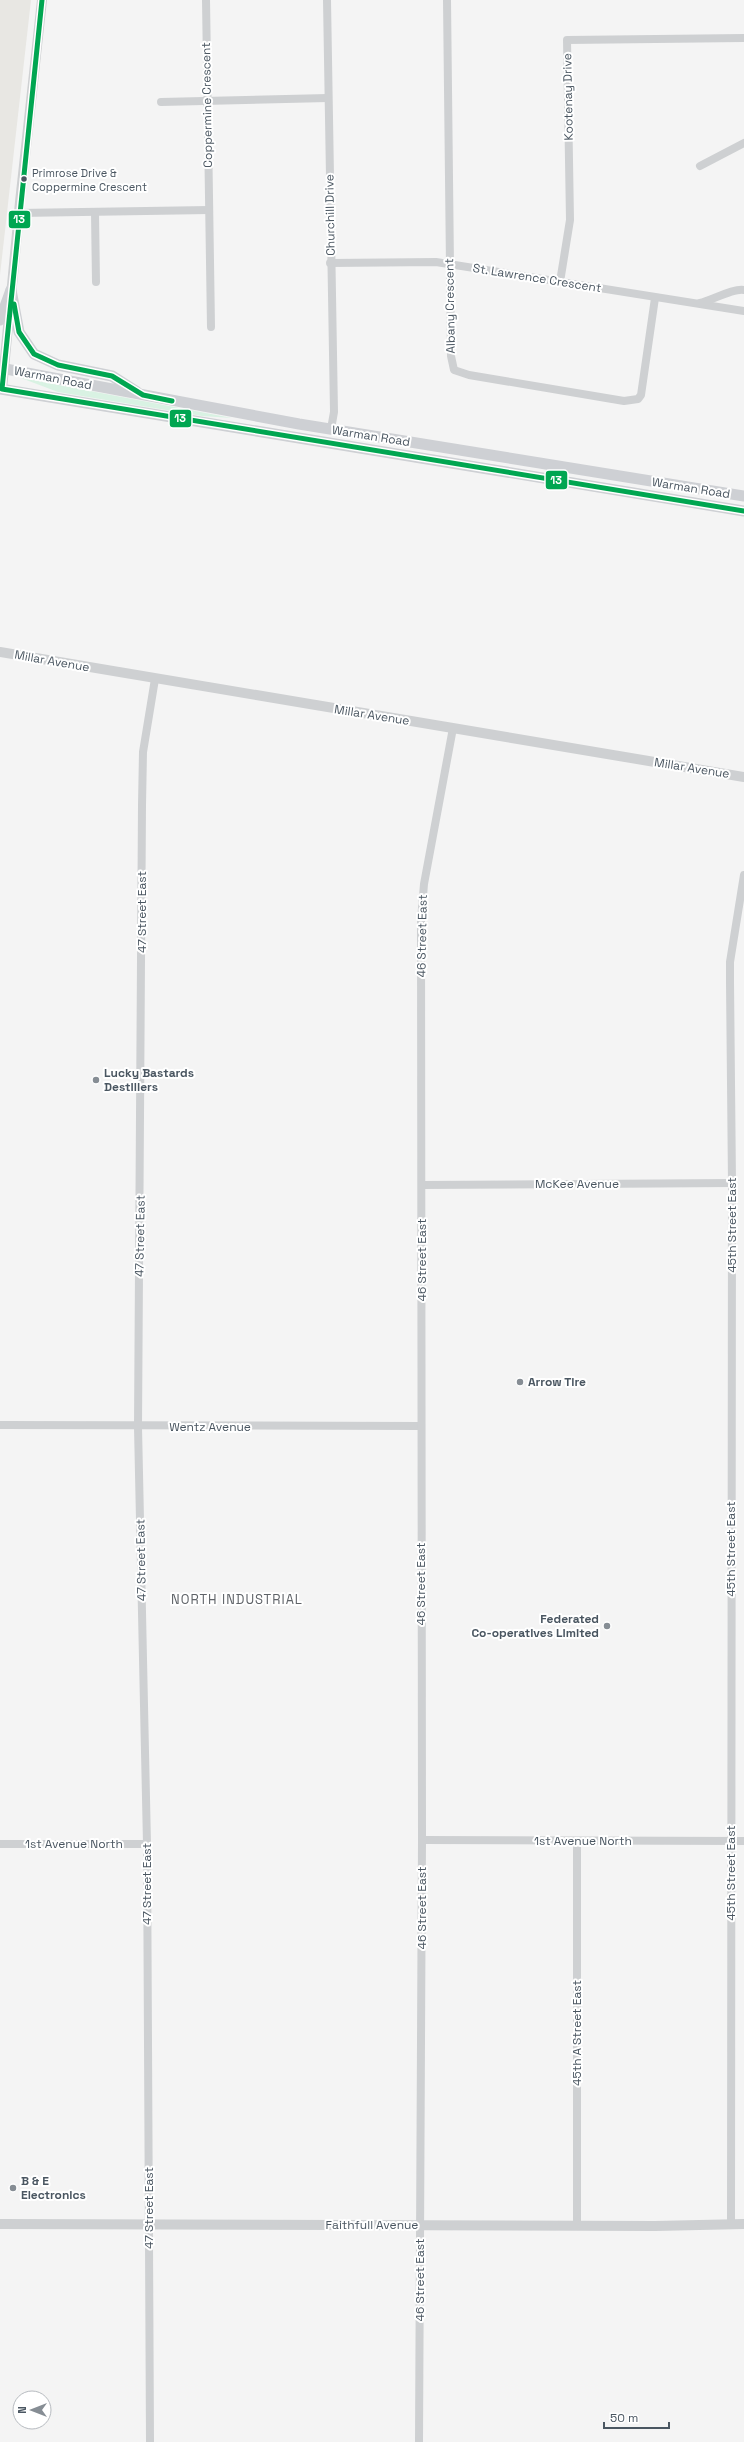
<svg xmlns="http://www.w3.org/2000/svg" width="744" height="2442" viewBox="0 0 744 2442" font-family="'Space Grotesk',sans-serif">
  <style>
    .commercial { fill: #e8e7e3 }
    .green { fill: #d9f2e3 }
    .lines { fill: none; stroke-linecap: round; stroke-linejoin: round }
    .minor { stroke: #ced0d2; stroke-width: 8 }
    .tertiary { stroke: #ced0d2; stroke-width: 10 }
    .secondary { stroke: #ced0d4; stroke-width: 11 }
    .bus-1-casing { stroke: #fff; stroke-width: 8 }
    .bus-1 { stroke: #00a651; stroke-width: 5 }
    .bus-dot { fill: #4a5661; stroke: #fff; stroke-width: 1.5 }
    .poi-dot { fill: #868d94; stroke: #fff; stroke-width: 1.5 }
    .labels { text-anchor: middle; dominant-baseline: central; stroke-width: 4; stroke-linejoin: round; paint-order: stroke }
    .bus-label { font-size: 11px; fill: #4a5661; stroke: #fff; text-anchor: start }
    .street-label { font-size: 12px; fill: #4a5661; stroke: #fff }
    .poi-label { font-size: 12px; font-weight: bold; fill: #4a5661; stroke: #fff; text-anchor: start }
    .neighbourhood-label { font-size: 13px; letter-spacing: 1px; fill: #5f6368; stroke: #fff }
    .line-badge { stroke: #fff; stroke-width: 1.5 }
    .badge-label { font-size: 11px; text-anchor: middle; font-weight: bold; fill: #fff }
  </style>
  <rect width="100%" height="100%" fill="#f4f4f4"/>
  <polygon class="commercial" points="0,0 31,0 0,275"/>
  <polygon class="green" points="21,378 22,378 232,418 202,416 58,392"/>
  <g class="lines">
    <g class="minor">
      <polyline points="206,0 211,327"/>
      <polyline points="327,0 334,412 331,429"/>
      <polyline points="447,0 451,356 454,370 469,375 624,401 638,399 641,395 655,298"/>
      <polyline points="161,102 328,98"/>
      <polyline points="700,166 744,143"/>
      <polyline points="19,213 209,210"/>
      <polyline points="95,213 96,282"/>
      <polyline points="330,263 436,262 744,311"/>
      <polyline points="560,282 570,220 567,40 744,38"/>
      <path d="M 700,303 C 712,300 734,288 744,290"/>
      <polyline points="422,1185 732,1183"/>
      <polyline points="0,1425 421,1426"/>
      <polyline points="422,1840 744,1841"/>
      <polyline points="0,1844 147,1844"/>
      <polyline points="577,2224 577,1841"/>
      <polyline points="731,2224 732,1183 730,982 730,962 744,875"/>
      <polyline points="150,2442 147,1844 138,1427 142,805 143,752 155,679"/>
      <polyline points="419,2442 422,1840 421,920 424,884 453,728"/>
    </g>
    <g class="tertiary">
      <polyline points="2,389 20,202 42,0"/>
      <polyline points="0,652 744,777"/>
      <polyline points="0,2224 655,2226 744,2224"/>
    </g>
    <g class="secondary">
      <polyline points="11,290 19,332 34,354 58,365 112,376 137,392"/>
      <polyline points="0,320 11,290"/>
      <polyline points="0,368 299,424 744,496"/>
      <polyline points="0,389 744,511"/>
    </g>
    <g class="bus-1-casing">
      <g id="bus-1">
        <polyline points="42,0 2,389 744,511"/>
        <polyline points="14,304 19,332 34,354 58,365 112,376 143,395 172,401"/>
      </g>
    </g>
    <use href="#bus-1" class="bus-1"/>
  </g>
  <circle class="bus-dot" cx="24" cy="179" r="3.5"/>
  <g class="poi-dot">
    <circle cx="96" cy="1080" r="4"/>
    <circle cx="520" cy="1382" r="4"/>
    <circle cx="607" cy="1626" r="4"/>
    <circle cx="13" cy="2188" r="4"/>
  </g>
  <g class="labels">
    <g class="bus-label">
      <text x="32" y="173">Primrose Drive &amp;<tspan x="32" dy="14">Coppermine Crescent</tspan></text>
    </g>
    <g class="street-label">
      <text transform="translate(568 97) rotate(-91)">Kootenay Drive</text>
      <text transform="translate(207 105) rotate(-91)">Coppermine Crescent</text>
      <text transform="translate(330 215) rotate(-91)">Churchill Drive</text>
      <text transform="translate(537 278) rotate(9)">St. Lawrence Crescent</text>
      <text transform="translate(450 306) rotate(-91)">Albany Crescent</text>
      <text transform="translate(53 378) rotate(11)">Warman Road</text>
      <text transform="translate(371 436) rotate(9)">Warman Road</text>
      <text transform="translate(691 488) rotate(9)">Warman Road</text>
      <text transform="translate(52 661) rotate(10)">Millar Avenue</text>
      <text transform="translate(372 715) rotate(9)">Millar Avenue</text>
      <text transform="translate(692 768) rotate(9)">Millar Avenue</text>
      <text transform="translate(142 912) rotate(-90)">47 Street East</text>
      <text transform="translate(422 936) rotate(-89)">46 Street East</text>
      <text x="577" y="1184">McKee Avenue</text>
      <text transform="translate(732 1225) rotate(-90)">45th Street East</text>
      <text transform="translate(140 1236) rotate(-89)">47 Street East</text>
      <text transform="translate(422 1260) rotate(-90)">46 Street East</text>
      <text x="210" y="1427">Wentz Avenue</text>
      <text transform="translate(731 1549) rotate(-90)">45th Street East</text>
      <text transform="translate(141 1560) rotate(-91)">47 Street East</text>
      <text transform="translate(421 1584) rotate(-90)">46 Street East</text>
      <text x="583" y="1841">1st Avenue North</text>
      <text x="74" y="1844">1st Avenue North</text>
      <text transform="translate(731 1873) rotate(-90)">45th Street East</text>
      <text transform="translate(147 1884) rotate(-90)">47 Street East</text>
      <text transform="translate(422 1908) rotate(-90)">46 Street East</text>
      <text transform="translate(577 2033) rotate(-90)">45th A Street East</text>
      <text transform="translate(149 2208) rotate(-90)">47 Street East</text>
      <text x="372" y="2225">Faithfull Avenue</text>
      <text transform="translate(420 2280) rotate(-90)">46 Street East</text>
    </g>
    <g class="poi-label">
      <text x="104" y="1073">Lucky Bastards<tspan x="104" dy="14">Destillers</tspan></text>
      <text x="528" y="1382">Arrow Tire</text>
      <text x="599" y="1619" text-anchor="end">Federated<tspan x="599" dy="14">Co-operatives Limited</tspan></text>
      <text x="21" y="2181">B &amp; E<tspan x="21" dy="14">Electronics</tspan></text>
    </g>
    <g class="neighbourhood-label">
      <text x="237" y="1599">NORTH INDUSTRIAL</text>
    </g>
  </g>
  <g class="line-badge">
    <rect x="8" y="210" width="23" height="19" rx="4" fill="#00a651"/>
    <rect x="169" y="409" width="23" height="19" rx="4" fill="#00a651"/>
    <rect x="545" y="470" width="23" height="20" rx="4" fill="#00a651"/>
  </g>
  <g class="badge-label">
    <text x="19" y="223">13</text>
    <text x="180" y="422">13</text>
    <text x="556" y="484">13</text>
  </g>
  <g transform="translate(32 2410) rotate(270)"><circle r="19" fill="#ffffff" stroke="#b7bbc0"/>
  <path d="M0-3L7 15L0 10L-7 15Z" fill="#868d94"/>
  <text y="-6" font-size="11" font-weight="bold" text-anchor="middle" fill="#4a5661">N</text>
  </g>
  <path d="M604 2422v6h65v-6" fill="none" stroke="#4a5661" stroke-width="2"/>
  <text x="610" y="2422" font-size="12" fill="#4a5661" stroke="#ffffff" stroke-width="3" paint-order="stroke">50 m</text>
</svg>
